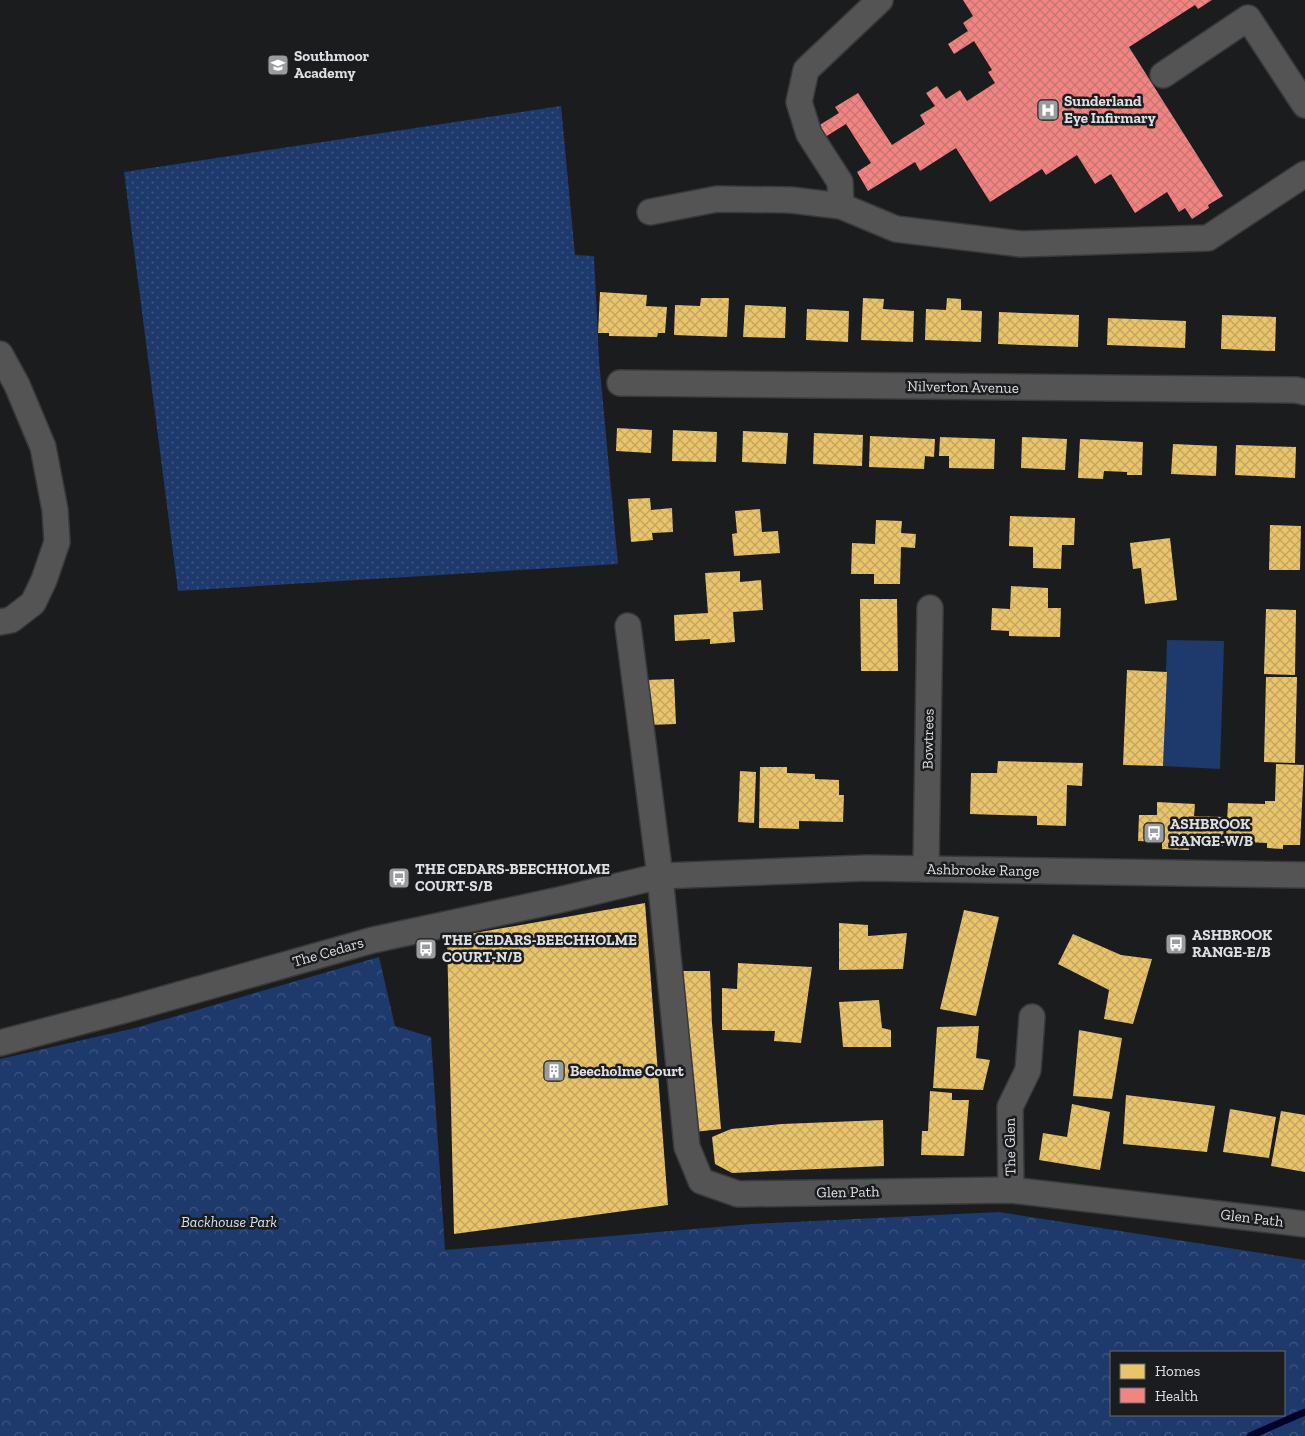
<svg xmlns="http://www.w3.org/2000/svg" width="1305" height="1436" viewBox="0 0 1305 1436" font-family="'Zilla Slab',serif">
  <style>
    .grass { fill: url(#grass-dots) }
    .forest { fill: url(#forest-crowns); fill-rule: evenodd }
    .pitch { fill: #1e396c }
    .homes { fill: url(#homes-cross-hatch) }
    .health { fill: url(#health-cross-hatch) }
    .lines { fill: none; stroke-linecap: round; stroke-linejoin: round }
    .stream { stroke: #02032b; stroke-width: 7 }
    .minor-casing { stroke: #38393b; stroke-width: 28 }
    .minor { stroke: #545455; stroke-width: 25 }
    .labels { text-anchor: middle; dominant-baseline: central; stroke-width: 5; stroke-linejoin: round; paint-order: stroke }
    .poi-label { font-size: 15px; font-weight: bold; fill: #dedfe1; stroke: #1a1c1f; text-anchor: start }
    .street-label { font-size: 15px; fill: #dedfe1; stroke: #1a1c1f }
    .park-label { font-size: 15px; font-style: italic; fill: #d5e0f2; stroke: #1a1c1f }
  </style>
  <defs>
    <pattern id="grass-dots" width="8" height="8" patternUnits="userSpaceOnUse" patternTransform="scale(1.25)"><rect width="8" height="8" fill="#1e396c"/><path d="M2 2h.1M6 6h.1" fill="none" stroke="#3e5581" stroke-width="1.8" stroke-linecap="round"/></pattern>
    <pattern id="forest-crowns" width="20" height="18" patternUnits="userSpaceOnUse" patternTransform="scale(1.25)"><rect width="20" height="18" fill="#1e396c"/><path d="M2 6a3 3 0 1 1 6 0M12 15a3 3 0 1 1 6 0" fill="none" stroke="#3e5581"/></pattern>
    <pattern id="homes-cross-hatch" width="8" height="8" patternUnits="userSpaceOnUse" patternTransform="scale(1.25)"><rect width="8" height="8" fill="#e9c46a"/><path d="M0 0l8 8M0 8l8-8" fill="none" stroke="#c0a460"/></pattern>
    <pattern id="health-cross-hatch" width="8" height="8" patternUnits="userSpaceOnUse" patternTransform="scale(1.25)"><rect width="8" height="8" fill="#f28482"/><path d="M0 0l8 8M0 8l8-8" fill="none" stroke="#c67472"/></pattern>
  </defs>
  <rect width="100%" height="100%" fill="#1b1c1e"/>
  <polygon class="grass" points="561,106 575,255 594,256 599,360 618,564 178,591 124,172"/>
  <path class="forest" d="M 379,957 L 395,1026 L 431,1037 L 445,1250 L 752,1224 L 999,1212 L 1305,1260 L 1305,1436 L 0,1436 L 0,1059 L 135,1028 ZM 1284,1352 L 1284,1415 L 1111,1415 L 1111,1352 Z"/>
  <polygon class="pitch" points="1167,640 1224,641 1220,769 1163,766"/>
  <g class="homes">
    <polygon points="600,292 647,295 646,306 667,307 665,333 658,333 657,337 609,336 609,333 598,333"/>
    <polygon points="701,298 729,298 727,337 674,335 675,305 700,306"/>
    <polygon points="863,298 884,299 883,309 914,311 913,342 861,340"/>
    <polygon points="947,298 961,299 961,310 982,311 981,342 925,340 926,309 946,310"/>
    <polygon points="745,305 786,307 785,338 743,337"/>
    <polygon points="807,309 849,311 848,342 806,340"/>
    <polygon points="999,312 1079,315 1078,347 998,344"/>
    <polygon points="1222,315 1276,317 1275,351 1221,349"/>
    <polygon points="1108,318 1186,321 1185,348 1107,345"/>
    <polygon points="617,428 652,430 651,453 616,451"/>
    <polygon points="673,430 717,432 716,462 672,461"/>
    <polygon points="743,431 788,433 786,464 742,462"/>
    <polygon points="814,433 863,435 862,466 813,464"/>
    <polygon points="870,436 935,439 934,457 925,456 924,469 869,467"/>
    <polygon points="940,437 995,439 994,469 949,468 949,456 939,456"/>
    <polygon points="1022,437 1067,439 1065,470 1021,468"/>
    <polygon points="1080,439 1143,442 1142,475 1127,475 1127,472 1104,471 1103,479 1078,478"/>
    <polygon points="1173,444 1217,446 1216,476 1171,474"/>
    <polygon points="1236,445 1296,447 1295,478 1235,475"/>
    <polygon points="650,498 651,510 672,508 673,532 652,533 653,540 631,542 628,499"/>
    <polygon points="760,509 762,532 778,531 780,553 734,556 732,534 737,533 735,511"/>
    <polygon points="1010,516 1075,518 1074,545 1062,545 1061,569 1033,568 1033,547 1009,546"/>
    <polygon points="876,520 902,521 901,533 916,534 915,548 901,547 900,584 874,584 874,574 851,574 852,543 875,544"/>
    <polygon points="1270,525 1301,526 1300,570 1269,570"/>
    <polygon points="1170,538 1177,600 1145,604 1141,568 1133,569 1130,543"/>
    <polygon points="740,571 740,582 761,580 763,610 733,612 735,642 710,644 710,639 675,641 674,615 708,613 705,573"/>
    <polygon points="1011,586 1048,588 1048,608 1061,608 1060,637 1009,636 1009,631 991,630 992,608 1010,609"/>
    <polygon points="860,599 897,599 898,671 861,671"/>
    <polygon points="1266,609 1296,610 1295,675 1264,674"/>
    <polygon points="1127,670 1167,672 1163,766 1123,765"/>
    <polygon points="1266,677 1297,677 1295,763 1264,762"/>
    <polygon points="674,679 676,724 648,725 646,680"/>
    <polygon points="998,761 1083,763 1082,786 1067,785 1066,826 1037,825 1037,816 970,814 971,773 997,773"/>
    <polygon points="1276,764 1304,765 1300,845 1283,845 1283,849 1267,848 1267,843 1226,841 1228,803 1265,804 1265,801 1275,801"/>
    <polygon points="760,767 787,767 787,773 815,774 815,779 839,780 839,795 844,795 843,822 799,821 799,829 759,828"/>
    <polygon points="740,771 756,772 754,823 738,822"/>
    <polygon points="1157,802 1195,804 1194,816 1224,817 1223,846 1189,845 1189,850 1162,849 1162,842 1138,841 1139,815 1157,815"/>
    <polygon points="645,903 668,1205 454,1234 447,938"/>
    <polygon points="964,910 999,917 976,1016 940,1009"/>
    <polygon points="839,923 868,925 868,936 907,933 903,969 839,970"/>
    <polygon points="1073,934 1121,955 1152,959 1133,1024 1104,1019 1109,990 1058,964"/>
    <polygon points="738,963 812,967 801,1043 774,1041 775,1031 722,1030 722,988 737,989"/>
    <polygon points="682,971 710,971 712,1023 721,1129 694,1132"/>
    <polygon points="879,1000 882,1028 891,1030 891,1047 843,1047 839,1002"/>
    <polygon points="979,1026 976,1058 990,1060 983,1090 933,1088 937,1027"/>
    <polygon points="1079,1030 1122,1038 1112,1099 1073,1096"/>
    <polygon points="930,1091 952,1093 952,1100 969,1100 964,1156 921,1155 922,1131 928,1131"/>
    <polygon points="1126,1095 1215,1106 1207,1152 1123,1144"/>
    <polygon points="1072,1104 1110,1112 1100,1170 1039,1160 1043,1133 1067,1137"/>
    <polygon points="1230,1109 1276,1117 1269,1158 1223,1152"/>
    <polygon points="1281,1111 1305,1115 1305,1172 1271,1166"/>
    <polygon points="883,1120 884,1166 732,1173 715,1164 712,1137 731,1129 782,1124"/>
  </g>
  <polygon class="health" points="963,0 1212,0 1198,9 1195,5 1129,47 1223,196 1208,205 1209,208 1192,219 1185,208 1179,212 1167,192 1135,213 1111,174 1095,184 1077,155 1046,175 1042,169 990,202 956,148 920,171 915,162 868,191 857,172 871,163 846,124 825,137 818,126 839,113 835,107 858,93 892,145 925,124 920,115 935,106 926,93 937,86 946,99 960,90 967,101 995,83 988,72 992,70 974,41 954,54 948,44 968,31 963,23 973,16"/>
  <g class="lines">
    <polyline class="stream" points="1250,1436 1305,1412"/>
    <g class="minor-casing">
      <g id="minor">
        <polyline points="1163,75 1248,18 1305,105"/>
        <polyline points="841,206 840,182 809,134 799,102 806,70 880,0"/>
        <polyline points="650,212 717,199 791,200 841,206 896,229 1021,244 1208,238 1305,174"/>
        <polyline points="0,354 17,385 43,447 55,510 57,542 44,580 33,603 11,620 0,622"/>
        <polyline points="620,383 1296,390 1305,392"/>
        <polyline points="628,626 660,876 687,1147 701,1181 738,1194 1011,1190 1305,1224"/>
        <polyline points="926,869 930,608"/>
        <polyline points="0,1043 125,1010 373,940 559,900 660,876 867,868 1305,875"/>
        <polyline points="1011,1190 1010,1107 1028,1070 1032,1017"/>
      </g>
    </g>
    <use href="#minor" class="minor"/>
  </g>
  <defs>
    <g id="school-square" transform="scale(1.125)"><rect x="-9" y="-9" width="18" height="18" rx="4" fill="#9a9b9d" stroke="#1a1c1f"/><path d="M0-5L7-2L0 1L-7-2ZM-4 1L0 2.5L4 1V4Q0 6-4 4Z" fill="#fff"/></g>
    <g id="hospital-square" transform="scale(1.125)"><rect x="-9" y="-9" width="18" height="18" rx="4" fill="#9a9b9d" stroke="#1a1c1f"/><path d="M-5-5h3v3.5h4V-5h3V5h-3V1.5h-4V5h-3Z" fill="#fff"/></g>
    <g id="bus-square" transform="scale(1.125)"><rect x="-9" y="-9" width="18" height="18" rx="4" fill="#9a9b9d" stroke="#1a1c1f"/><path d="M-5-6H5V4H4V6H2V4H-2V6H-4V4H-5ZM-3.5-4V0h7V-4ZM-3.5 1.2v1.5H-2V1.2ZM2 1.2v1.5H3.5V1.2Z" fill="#fff"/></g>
    <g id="building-square" transform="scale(1.125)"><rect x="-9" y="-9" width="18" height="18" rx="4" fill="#9a9b9d" stroke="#1a1c1f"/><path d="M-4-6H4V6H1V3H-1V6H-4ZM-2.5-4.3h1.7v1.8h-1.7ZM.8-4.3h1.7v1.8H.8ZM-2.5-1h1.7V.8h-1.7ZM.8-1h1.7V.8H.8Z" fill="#fff"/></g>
  </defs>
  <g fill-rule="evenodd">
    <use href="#school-square" x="278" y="65"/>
    <use href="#hospital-square" x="1048" y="110"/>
    <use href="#bus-square" x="1154" y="833"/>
    <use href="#bus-square" x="399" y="878"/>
    <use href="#bus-square" x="1176" y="944"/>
    <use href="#bus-square" x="426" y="949"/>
    <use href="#building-square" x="554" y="1071"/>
  </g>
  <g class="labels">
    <g class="poi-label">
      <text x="294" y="56">Southmoor<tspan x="294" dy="17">Academy</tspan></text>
      <text x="1064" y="101">Sunderland<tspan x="1064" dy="17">Eye Infirmary</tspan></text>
      <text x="1170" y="824">ASHBROOK<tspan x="1170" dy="17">RANGE-W/B</tspan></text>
      <text x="415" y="869">THE CEDARS-BEECHHOLME<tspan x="415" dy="17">COURT-S/B</tspan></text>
      <text x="1192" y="935">ASHBROOK<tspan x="1192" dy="17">RANGE-E/B</tspan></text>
      <text x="442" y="940">THE CEDARS-BEECHHOLME<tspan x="442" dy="17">COURT-N/B</tspan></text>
      <text x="570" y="1071">Beecholme Court</text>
    </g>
    <g class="street-label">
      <text transform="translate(963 387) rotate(1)">Nilverton Avenue</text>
      <text transform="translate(928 739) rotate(-89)">Bowtrees</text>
      <text transform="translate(983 870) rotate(1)">Ashbrooke Range</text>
      <text transform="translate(328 952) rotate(-16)">The Cedars</text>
      <text transform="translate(1010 1147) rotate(-91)">The Glen</text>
      <text transform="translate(848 1192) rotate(-1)">Glen Path</text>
      <text transform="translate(1252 1218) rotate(7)">Glen Path</text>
    </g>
    <g class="park-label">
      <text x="229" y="1222">Backhouse Park</text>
    </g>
  </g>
  <rect x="1110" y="1351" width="175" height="65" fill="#1a1c1f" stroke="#686a6d"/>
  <rect x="1120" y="1364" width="25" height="15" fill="#e9c46a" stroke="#686a6d"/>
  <text x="1155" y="1376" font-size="15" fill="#dedfe1">Homes</text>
  <rect x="1120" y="1388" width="25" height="15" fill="#f28482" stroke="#686a6d"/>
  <text x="1155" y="1401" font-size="15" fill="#dedfe1">Health</text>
</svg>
